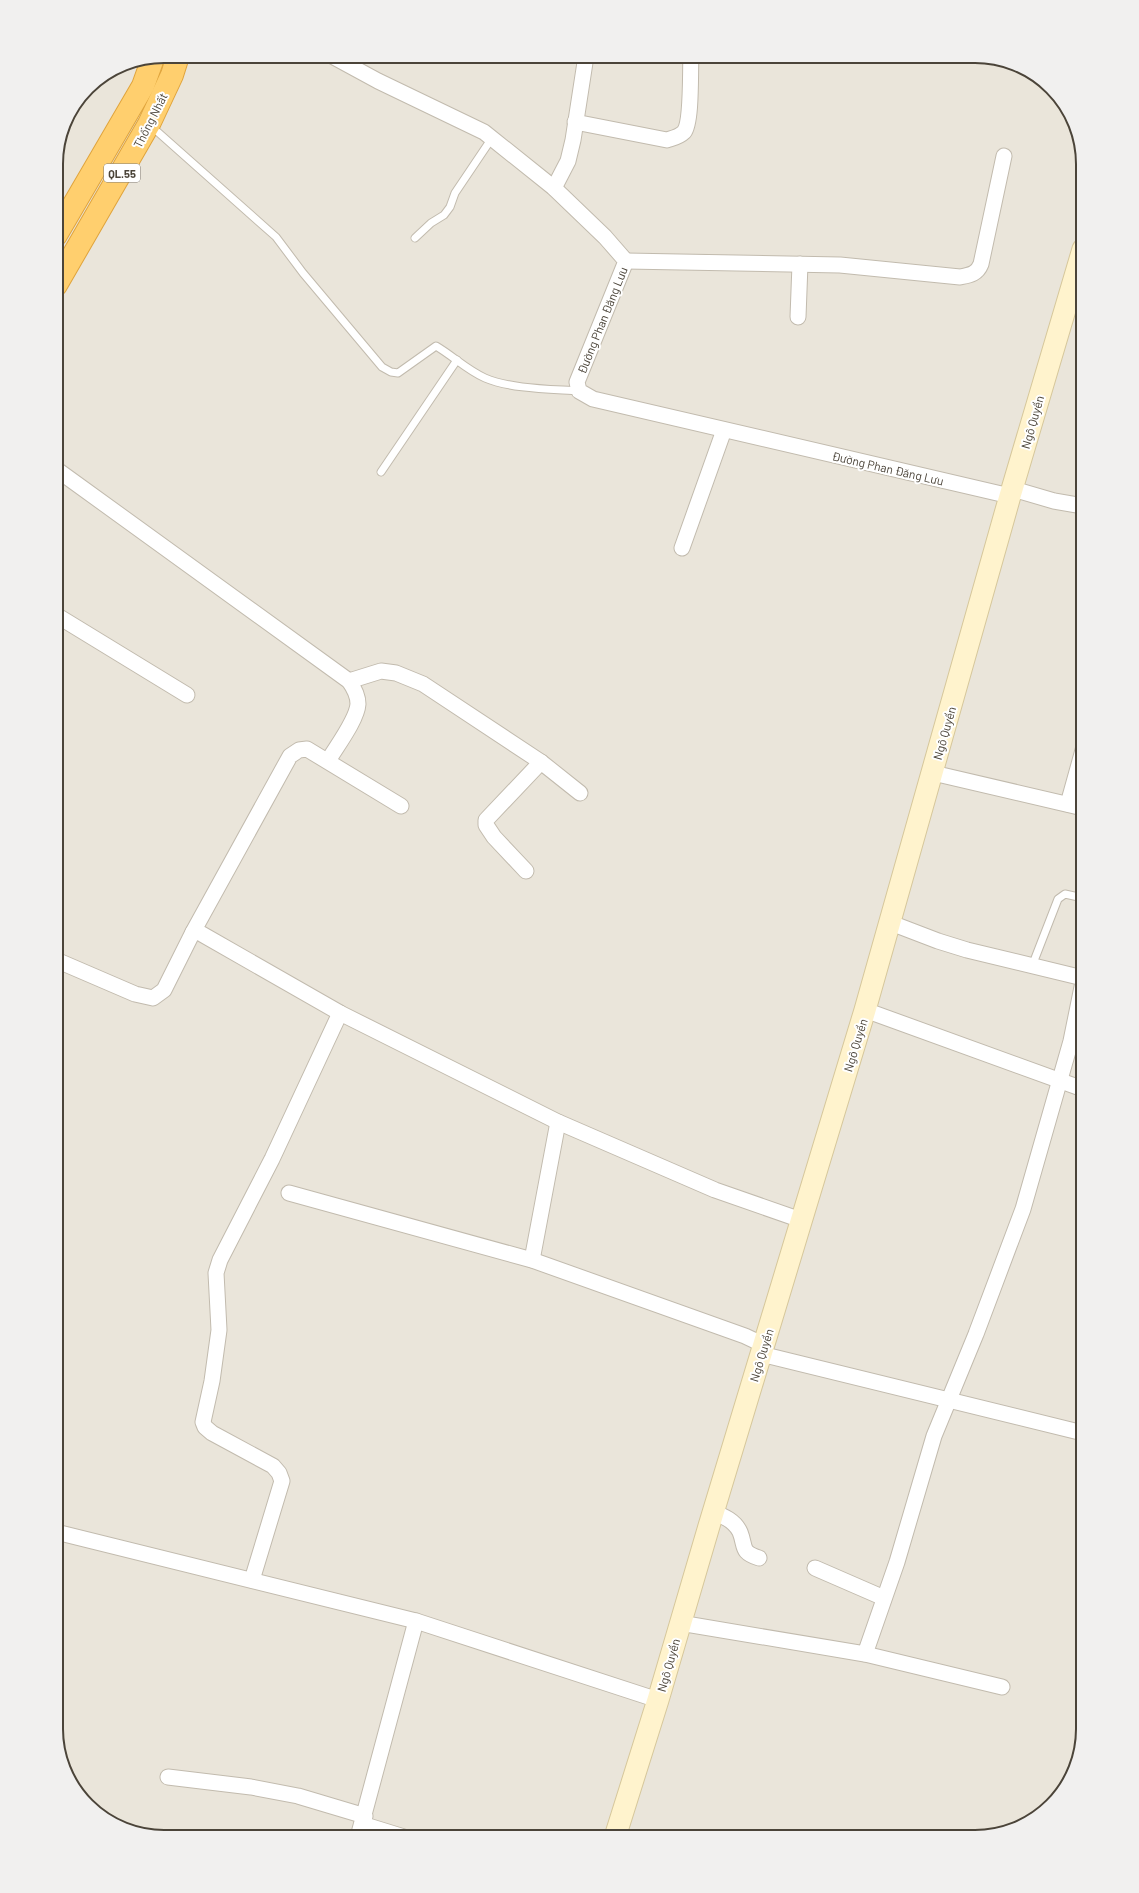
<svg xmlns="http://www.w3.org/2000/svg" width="1139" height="1893" viewBox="0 0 1139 1893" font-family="Barlow,sans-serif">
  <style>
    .residential { fill: #eae5da }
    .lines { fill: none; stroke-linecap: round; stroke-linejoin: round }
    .lane-casing { stroke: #c2bbae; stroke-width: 9 }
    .street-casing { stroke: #c2bbae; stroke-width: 17 }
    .secondary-casing { stroke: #d6c79b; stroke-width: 23 }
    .highway-casing { stroke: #e0a43c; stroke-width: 24 }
    .lane { stroke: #fff; stroke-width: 7 }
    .street { stroke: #fff; stroke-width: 15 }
    .secondary { stroke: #fff3cd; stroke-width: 21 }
    .highway { stroke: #ffcf6e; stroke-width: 22 }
    .labels { text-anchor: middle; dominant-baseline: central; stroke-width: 4; stroke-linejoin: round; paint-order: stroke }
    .shield { fill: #fff; stroke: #817c74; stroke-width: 1 }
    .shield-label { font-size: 11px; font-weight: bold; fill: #4b4439 }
    .street-label { font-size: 12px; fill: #4b4439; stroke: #fff }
    .rim { fill: none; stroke: #4b4439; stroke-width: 2 }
  </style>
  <rect width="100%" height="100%" fill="#f6f3ec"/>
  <polygon class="residential" points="164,56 982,56 1035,74 1072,117 1083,164 1083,1729 1065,1789 1022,1826 975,1837 157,1837 104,1819 67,1776 56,1729 56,157 64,123 88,88 123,64"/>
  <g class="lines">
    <g class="lane-casing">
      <g id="lane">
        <path d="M 151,126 L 276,237 L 303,273 L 382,367 L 391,372 L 398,373 L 436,346 C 453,356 467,370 485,378 C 511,389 550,389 579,391"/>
        <polyline points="415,238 431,223 444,215 450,207 455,193 492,138"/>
        <polyline points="381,472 457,360"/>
        <polyline points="1032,966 1058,899 1065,894 1083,898"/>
      </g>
    </g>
    <g class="street-casing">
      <g id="street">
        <polyline points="332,56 378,81 484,132 554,188 605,237 626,261 577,382 579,391 593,399 1010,496"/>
        <path d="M 575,122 L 667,140 C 673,138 679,137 684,132 C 692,122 690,71 691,56"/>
        <polyline points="554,188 568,161 573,140 586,56"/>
        <path d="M 626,261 L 840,265 L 960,277 C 970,275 977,274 981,264 L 1004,156"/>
        <polyline points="798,317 800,264"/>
        <path d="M 56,469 L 349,681 C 354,688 358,695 358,704 C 357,720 336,747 328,761"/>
        <polyline points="1013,489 1054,501 1083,506"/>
        <polyline points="682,548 724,430"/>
        <polyline points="56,615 187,695"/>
        <polyline points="349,681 381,671 396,673 423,684 541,762 580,793"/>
        <polyline points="933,773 1083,808"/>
        <polyline points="1068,804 1083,750"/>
        <polyline points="401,806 307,749 299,750 290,756 193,932 200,933 340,1013 558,1122 715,1190 801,1220"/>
        <polyline points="526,871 494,837 486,825 486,820 541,762"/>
        <polyline points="891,923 938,941 967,950 1083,978"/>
        <polyline points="56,960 135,994 153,998 164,990 193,932"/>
        <polyline points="865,1010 1083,1089"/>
        <polyline points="289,1193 532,1260 745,1336 764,1345"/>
        <polyline points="532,1260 558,1122"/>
        <polyline points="761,1354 1083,1433"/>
        <path d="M 713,1512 C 724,1516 735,1521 740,1532 C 746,1547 740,1552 759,1558"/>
        <polyline points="56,1532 416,1621 658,1700"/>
        <polyline points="815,1568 884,1598"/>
        <polyline points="252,1580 282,1481 279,1473 273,1466 212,1433 205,1427 203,1422 212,1381 219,1330 216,1273 220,1260 272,1159 340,1013"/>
        <polyline points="680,1623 865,1654 1002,1687"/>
        <polyline points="865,1654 897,1562 934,1436 976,1334 1023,1209 1071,1041 1083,982"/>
        <polyline points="168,1777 251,1787 298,1796 365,1816"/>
        <polyline points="362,1824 404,1837"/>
        <polyline points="358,1837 416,1621"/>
      </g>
    </g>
    <g class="secondary-casing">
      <polyline id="secondary" points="615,1837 658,1700 709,1526 865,1010 1010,496 1083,249"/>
    </g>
    <g class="highway-casing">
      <g id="highway">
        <polyline points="56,235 143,86 153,58"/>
        <polyline points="56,285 149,124 172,75 178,56"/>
      </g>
    </g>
    <use href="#lane" class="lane"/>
    <use href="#street" class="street"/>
    <use href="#secondary" class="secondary"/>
    <use href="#highway" class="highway"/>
  </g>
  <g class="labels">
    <rect class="shield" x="104" y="164" width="36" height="18" rx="3"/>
    <g class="shield-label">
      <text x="122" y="173">QL.55</text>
    </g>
    <g class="street-label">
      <text transform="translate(150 120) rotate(-63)">Thống Nhất</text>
      <text transform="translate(602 320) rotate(-68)">Đường Phan Đăng Lưu</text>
      <text transform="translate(1032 422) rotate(-74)">Ngô Quyền</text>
      <text transform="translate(888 468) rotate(13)">Đường Phan Đăng Lưu</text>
      <text transform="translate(944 733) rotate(-74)">Ngô Quyền</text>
      <text transform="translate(855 1045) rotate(-73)">Ngô Quyền</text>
      <text transform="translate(761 1355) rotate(-73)">Ngô Quyền</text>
      <text transform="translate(668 1665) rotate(-74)">Ngô Quyền</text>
    </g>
  </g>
  <path d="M0 0H1139V1893H0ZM164 63H975A101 101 0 0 1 1076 164V1729A101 101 0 0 1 975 1830H164A101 101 0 0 1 63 1729V164A101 101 0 0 1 164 63Z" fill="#f1f0ef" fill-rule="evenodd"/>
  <path class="rim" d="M164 63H975A101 101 0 0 1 1076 164V1729A101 101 0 0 1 975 1830H164A101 101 0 0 1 63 1729V164A101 101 0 0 1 164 63Z"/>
</svg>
